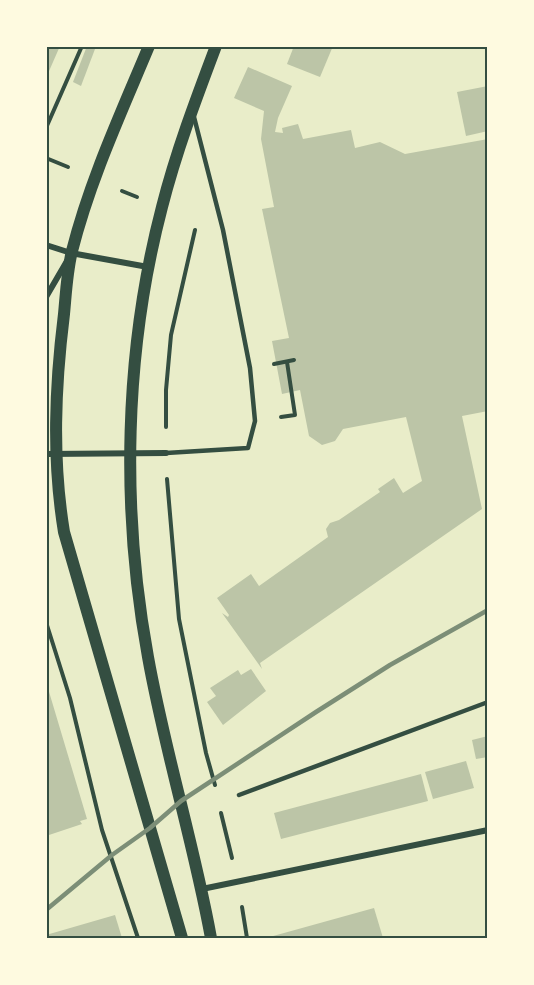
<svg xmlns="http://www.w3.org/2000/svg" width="534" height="985" viewBox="0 0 534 985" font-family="'Varela Round',sans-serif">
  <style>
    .building { fill: #bcc5a7 }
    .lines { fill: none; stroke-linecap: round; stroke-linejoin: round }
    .path { stroke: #344e41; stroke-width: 4 }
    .service { stroke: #344e41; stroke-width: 4.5 }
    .minor { stroke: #344e41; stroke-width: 6 }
    .secondary { stroke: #344e41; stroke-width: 12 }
    .rail { stroke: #7c8e77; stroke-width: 4.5 }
    .neatline { fill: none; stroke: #344e41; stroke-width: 2 }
  </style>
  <rect width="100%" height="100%" fill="#e9edc9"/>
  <g class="building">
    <polygon points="46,46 60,46 46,78"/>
    <polygon points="87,46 95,49 81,86 73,82"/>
    <polygon points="294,46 333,46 320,77 287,64"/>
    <polygon points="248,67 292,86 278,118 275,132 283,133 282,128 298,124 303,139 351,130 355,148 380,142 405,154 488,139 488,411 462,416 482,509 260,663 262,669 222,613 228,617 229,615 217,598 251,574 259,586 328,537 326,529 330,523 339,520 380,492 378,489 394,478 403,493 422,481 406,417 343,429 335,441 322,445 309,436 300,390 282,394 272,341 289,338 262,209 274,207 261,139 264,111 234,98"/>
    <polygon points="488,86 488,131 466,136 457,92"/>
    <polygon points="251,669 266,691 223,725 207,702 216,696 210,688 238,670 241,675"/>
    <polygon points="47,685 87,819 80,821 82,824 46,836"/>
    <polygon points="488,736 488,757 476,759 472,740"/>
    <polygon points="466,761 474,788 433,799 425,772"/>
    <polygon points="421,774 428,801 281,839 274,813"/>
    <polygon points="374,908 383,938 266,938"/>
    <polygon points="115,915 122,938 46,938 46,935"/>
  </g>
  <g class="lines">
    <g class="path">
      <polyline points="46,128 82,46"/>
      <polyline points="46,158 68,167"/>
      <polyline points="122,191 137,197"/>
      <polyline points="274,364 294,360"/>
      <polyline points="281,417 295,415 287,362"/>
      <polyline points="166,427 166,390 171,335 195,230"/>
      <polyline points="167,479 179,619 206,753 215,785"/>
      <polyline points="46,622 70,698 102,830 138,938"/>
      <polyline points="221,813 232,858"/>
      <polyline points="242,907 247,938"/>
    </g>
    <g class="service">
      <polyline points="166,453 248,448 255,421 250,368 223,230 194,117"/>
      <polyline points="239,795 488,702"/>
    </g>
    <g class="minor">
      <polyline points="46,245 71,253 148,267"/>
      <polyline points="46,297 67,261"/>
      <polyline points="46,454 166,453"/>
      <polyline points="202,889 488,830"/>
    </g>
    <g class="secondary">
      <path d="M 149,46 C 121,113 90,180 72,251 C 67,271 66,293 64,314 C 55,387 52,459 64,532 L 182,938"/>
      <path d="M 211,938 C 194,844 165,752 148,657 C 121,510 124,352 162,207 C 176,152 196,99 216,46"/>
    </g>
    <polyline class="rail" points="46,910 112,855 150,828 181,801 316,712 390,665 488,610"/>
  </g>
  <rect width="534" height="985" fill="none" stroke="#fefae0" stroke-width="96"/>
  <rect x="48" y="48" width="438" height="889" class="neatline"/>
</svg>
